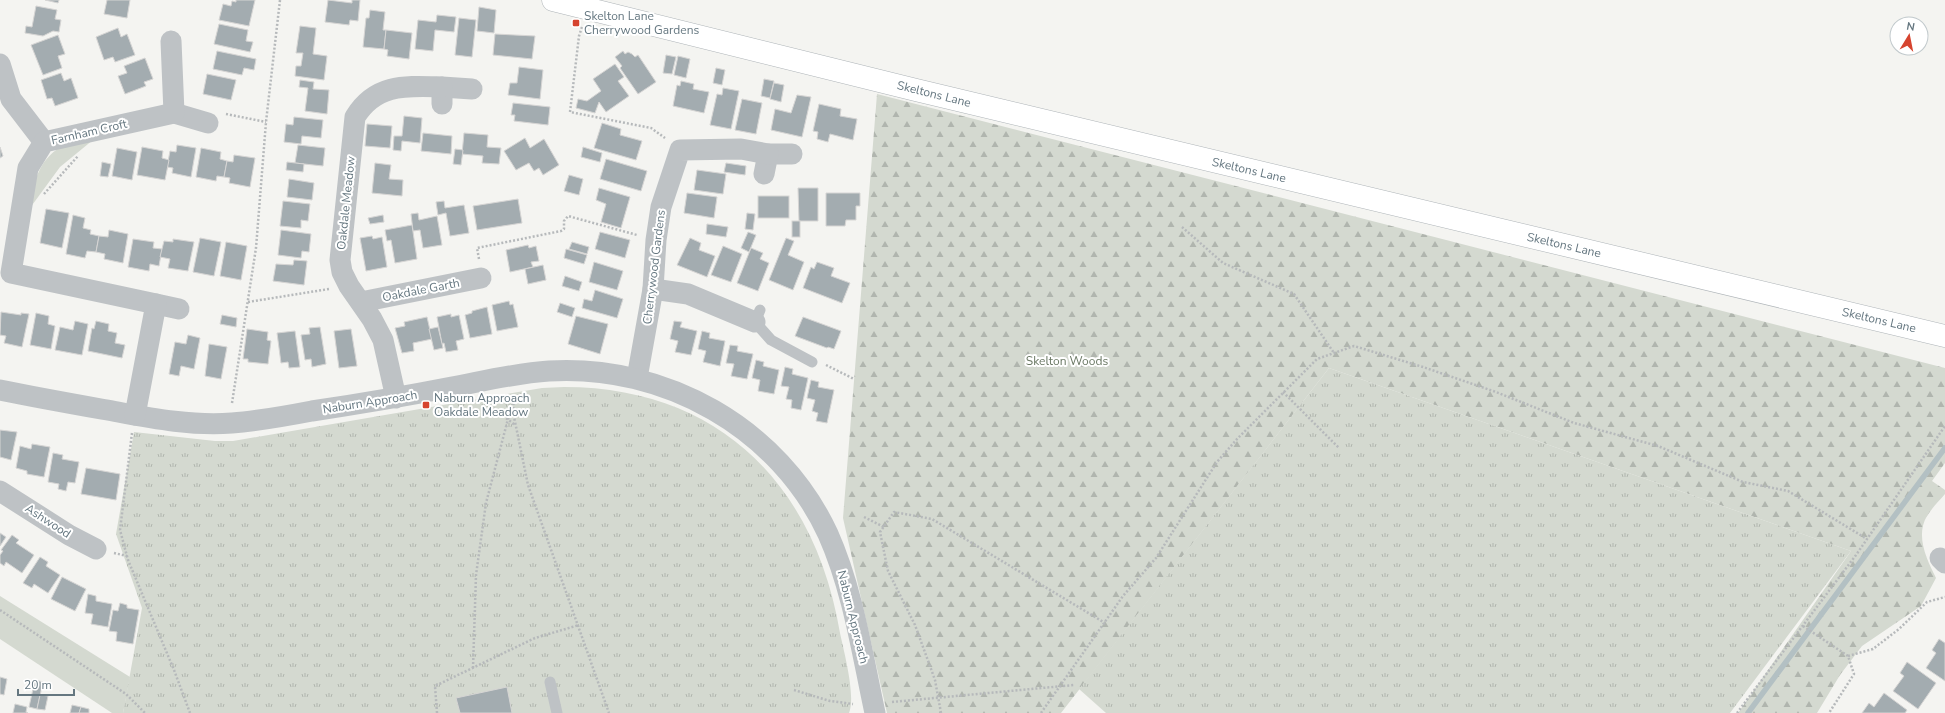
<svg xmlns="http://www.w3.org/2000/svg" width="1945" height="713" viewBox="0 0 1945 713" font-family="'Nunito Sans',sans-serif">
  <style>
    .grass { fill: #d4d9d0 }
    .forest { fill: url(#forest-firs) }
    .park { fill: url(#park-tufts) }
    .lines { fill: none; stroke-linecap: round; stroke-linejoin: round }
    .stream { stroke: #b3c0c3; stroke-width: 5.5 }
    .building { fill: #a3acb0; stroke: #d6d5d4 }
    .secondary-casing { stroke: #aeb4b8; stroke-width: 23 }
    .path { stroke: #b6b9bb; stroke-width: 2.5; stroke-dasharray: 2 2; stroke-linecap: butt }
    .lane { stroke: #bec2c5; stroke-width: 11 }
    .street { stroke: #bec2c5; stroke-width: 21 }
    .secondary { stroke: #fff; stroke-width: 22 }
    .poi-dot { fill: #d6442f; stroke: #fff; stroke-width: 1.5 }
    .labels { text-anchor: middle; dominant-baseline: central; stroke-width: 4; stroke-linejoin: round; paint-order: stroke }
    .poi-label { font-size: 12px; fill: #657780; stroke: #fff; text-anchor: start }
    .street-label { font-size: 12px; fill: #657780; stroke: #fff }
    .park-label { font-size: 12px; fill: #6a7864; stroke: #fff }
  </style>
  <defs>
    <pattern id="forest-firs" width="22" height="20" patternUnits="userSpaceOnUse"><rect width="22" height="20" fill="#d4d9d0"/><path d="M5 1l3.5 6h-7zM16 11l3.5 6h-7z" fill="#b0b5ae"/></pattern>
    <pattern id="park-tufts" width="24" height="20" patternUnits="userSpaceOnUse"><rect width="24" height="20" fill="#d4d9d0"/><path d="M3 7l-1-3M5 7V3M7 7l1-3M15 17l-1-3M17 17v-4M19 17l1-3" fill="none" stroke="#b0b5ae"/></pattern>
  </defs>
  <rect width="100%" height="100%" fill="#f4f4f1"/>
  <g class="grass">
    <path d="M 99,135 L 60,167 L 30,208 C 33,184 38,160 61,147 C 71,140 87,139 99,135 Z"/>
    <polygon points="0,596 130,677 123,713 112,713 0,639"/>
  </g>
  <path class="forest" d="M 877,94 L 1945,368 L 1945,463 L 1932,481 L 1945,490 L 1945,494 C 1939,501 1932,508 1927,516 C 1915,536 1927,560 1936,578 L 1921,606 L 1862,646 L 1840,675 L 1817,713 L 1738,713 L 1851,551 L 1329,368 L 1061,713 L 887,713 L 843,518 Z"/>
  <g class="park">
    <polygon points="1329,368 1851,551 1730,713 1106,713 1079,689"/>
    <path d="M 564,387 C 718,387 815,484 840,633 C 844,652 856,696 849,713 L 123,713 L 142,608 L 116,534 L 134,432 L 215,441 L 233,441 L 542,388 Z"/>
  </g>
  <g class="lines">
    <polyline class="stream" points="1748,713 1945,448"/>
  </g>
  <g class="building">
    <polygon points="45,0 59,0 58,3"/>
    <polygon points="107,0 130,0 127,18 104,14"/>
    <polygon points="236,0 255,0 249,26 219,20 223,4 231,6 232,1 236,2"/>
    <polygon points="328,0 352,3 352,0 360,0 358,21 350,20 349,25 325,22"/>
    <polygon points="36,6 57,10 55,19 61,20 59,32 53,31 43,36 25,33 26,26 32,27"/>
    <polygon points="479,7 496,10 494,33 477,31"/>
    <polygon points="370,10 385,12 383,30 386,30 384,49 363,47 366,18 369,18"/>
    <polygon points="437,15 456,17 454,32 435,30 433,51 415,49 418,20 436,22"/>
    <polygon points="459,18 476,20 472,57 455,55"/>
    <polygon points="219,24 248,30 246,41 253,42 250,52 214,44"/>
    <polygon points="300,26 316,28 313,54 327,56 324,80 295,76 296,66 301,66 303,53 296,53"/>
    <polygon points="118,28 121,37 127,34 135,55 115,62 113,57 104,60 96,37"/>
    <polygon points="386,30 412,33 409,59 387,56 388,50 384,49"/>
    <polygon points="495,34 535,36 532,59 493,55"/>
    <polygon points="58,35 65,54 58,56 62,68 43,75 31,45"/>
    <polygon points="217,51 256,59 254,70 244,68 242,75 213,69"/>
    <polygon points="623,51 625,54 628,52 632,54 635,57 638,55 656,82 638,94 620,68 622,66 615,57"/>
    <polygon points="666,55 676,57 672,74 663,73"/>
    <polygon points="678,56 690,59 686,78 674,75"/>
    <polygon points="145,58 153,79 144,82 146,86 125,94 118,76 127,73 124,66"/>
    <polygon points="615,64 624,77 618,81 629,96 606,112 599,102 595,113 576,108 578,99 587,101 601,91 593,79"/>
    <polygon points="519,67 543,70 540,99 508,95 510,83 517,83"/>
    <polygon points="716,68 725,70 722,85 713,83"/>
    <polygon points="61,73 64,81 71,78 78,98 55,106 52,98 47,99 41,80"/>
    <polygon points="207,74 236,80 231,100 203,94"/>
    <polygon points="764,79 774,81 770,98 761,96"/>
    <polygon points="300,80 314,82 313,89 329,90 327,114 305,111 308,88 299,87"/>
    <polygon points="681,81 694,84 693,89 709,92 704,113 673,106 677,85 680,86"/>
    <polygon points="774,83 784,85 781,102 770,99"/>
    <polygon points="723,88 739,91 731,129 710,125 717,94 722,95"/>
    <polygon points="797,95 811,97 802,137 771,130 775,109 791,113"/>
    <polygon points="742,99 762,103 756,134 735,130"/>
    <polygon points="513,103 550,107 548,125 514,121 515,115 511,115"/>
    <polygon points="819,104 841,109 840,116 857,119 853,140 830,134 828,142 817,139 818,132 813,131"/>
    <polygon points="404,116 422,118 420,143 402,141 401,151 393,150 394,136 402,136"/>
    <polygon points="294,117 323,120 321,138 302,136 301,144 284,142 286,124 293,125"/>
    <polygon points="602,123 621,129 620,135 642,141 636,160 594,148"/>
    <polygon points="367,124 392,126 390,148 365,146"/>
    <polygon points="423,133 452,136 451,154 421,151"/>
    <polygon points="464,133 488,135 487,147 501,148 499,164 482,163 483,156 462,154"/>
    <polygon points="525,138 530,148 544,139 559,165 543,175 539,168 534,171 529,163 516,170 504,151"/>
    <polygon points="177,145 196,148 191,177 172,173 173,168 167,167 170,151 176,152"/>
    <polygon points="298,145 325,148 323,166 295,163"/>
    <polygon points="0,147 3,156 0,158"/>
    <polygon points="142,147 163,151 162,158 169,160 165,180 137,175"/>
    <polygon points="583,147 602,153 600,162 581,157"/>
    <polygon points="117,148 137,152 132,180 112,176"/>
    <polygon points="201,148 221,152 220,159 227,161 224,177 217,176 216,181 196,177"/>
    <polygon points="455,149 463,150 461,165 453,164"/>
    <polygon points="234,155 255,158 250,187 229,183 230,178 224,177 227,161 233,162"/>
    <polygon points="606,159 647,171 641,191 600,179"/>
    <polygon points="102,162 111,164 108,177 100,176"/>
    <polygon points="287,162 304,164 303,172 286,170"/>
    <polygon points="375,163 391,165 389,179 403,180 402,196 372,193"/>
    <polygon points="726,163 746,166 745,175 724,172"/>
    <polygon points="697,170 726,174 723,194 694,190"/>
    <polygon points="569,175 583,179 579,195 564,191"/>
    <polygon points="289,179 314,183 312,200 287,197"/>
    <polygon points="599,188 630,197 621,228 601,222 606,204 596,200"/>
    <polygon points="798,188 818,188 818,221 799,221"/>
    <polygon points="687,193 717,197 714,218 684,213"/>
    <polygon points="826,193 860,193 860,206 856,206 856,220 846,220 845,226 826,226"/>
    <rect x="758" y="196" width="31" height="22"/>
    <polygon points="518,199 522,223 477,230 473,206"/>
    <polygon points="283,201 310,204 308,221 301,220 301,228 280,226"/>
    <polygon points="444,201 445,208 464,205 469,233 450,236 446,213 438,215 436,202"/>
    <polygon points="46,209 69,213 62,248 40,243"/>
    <polygon points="418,213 419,220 437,216 442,245 423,248 420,230 413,231 411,214"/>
    <polygon points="747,213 755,214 753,230 745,229"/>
    <polygon points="73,215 85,218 83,228 91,230 90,234 99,236 96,252 87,251 85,258 66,254"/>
    <polygon points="383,215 384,222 370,224 368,218"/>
    <rect x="792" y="221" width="8" height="16"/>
    <polygon points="707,224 728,227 726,237 706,234"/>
    <polygon points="412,225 417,259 395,263 391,240 387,241 385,230"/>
    <polygon points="109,230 128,234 123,263 104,259 105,254 96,252 99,236 108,237"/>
    <polygon points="281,230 311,234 309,252 302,251 301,258 278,255"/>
    <polygon points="600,232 630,240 625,258 595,249"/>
    <polygon points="748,232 756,235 749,252 741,248"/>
    <polygon points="372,236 373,239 382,237 387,267 366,271 360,238"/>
    <polygon points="200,238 221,242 214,276 193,272"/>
    <polygon points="690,238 701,243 699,250 715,256 707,277 677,265"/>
    <polygon points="786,238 794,241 788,255 804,262 793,290 769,280"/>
    <polygon points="133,239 154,242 153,248 162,249 159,266 150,264 149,271 128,267"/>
    <polygon points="173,239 194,242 188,271 168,268 170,259 160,257 164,241 173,242"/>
    <polygon points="226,242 247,246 241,280 220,276"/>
    <polygon points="572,242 589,247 587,254 569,249"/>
    <polygon points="528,245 529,248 536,246 539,261 531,262 533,267 510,272 506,250"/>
    <polygon points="723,246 742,254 731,282 711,275"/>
    <polygon points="751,248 763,253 760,259 769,263 758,291 737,283"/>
    <polygon points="566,249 587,255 584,264 564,258"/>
    <polygon points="294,260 307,261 304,285 273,281 276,264 293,265"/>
    <polygon points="594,262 623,271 617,290 589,282"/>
    <polygon points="817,262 834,268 831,276 850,283 842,303 803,288 811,267 814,269"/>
    <polygon points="543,265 546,280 528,284 525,269"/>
    <polygon points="565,276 582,282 579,291 562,286"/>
    <polygon points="595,290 623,299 617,318 582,308 584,299 592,301"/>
    <polygon points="509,301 510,305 513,304 518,327 497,331 492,305"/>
    <polygon points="560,303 575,308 572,317 557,312"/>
    <polygon points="487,307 492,334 470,338 465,315 472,313 472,311"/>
    <polygon points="1,312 21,315 21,313 29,314 22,347 4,343 6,336 0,335"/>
    <polygon points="36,313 49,316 48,324 55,326 51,349 30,345"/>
    <polygon points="451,314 451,317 459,315 464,339 456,341 458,350 446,352 444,343 442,344 437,317"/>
    <polygon points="222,315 237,318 236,327 220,324"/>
    <polygon points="576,316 608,324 600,354 568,344"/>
    <polygon points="427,317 432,339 413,343 414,351 402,353 395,328 405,326 404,322"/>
    <polygon points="803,317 841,331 834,349 828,347 827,348 795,336"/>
    <polygon points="75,321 88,324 82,355 55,350 60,327 73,330"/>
    <polygon points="96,321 109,324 108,331 117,333 115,343 125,345 122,358 88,351 92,328 94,329"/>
    <polygon points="674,321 682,322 680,327 697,331 691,355 675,352 678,341 670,339"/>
    <polygon points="320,327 326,364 312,367 311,359 305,360 301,335 310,334 309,328"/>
    <polygon points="438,327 443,348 434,350 429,329"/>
    <polygon points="247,329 268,332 267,340 271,341 268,364 248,362 248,359 243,359"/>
    <polygon points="351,329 357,366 339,368 334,331"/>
    <polygon points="295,331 300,367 289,368 288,362 281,363 277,333"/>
    <polygon points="702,331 710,333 709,338 725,341 720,366 703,362 706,351 698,349"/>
    <polygon points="188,335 200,338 194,369 181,366 179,376 169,374 175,342 186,344"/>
    <polygon points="209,344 227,347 221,379 205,376"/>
    <polygon points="730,345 738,346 737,351 753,354 747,379 731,376 734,364 726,363"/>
    <polygon points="756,360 764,362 763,366 779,370 774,394 758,391 760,380 752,378"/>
    <polygon points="785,367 793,369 792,374 808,378 801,410 791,408 792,400 786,399 789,387 781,386"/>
    <polygon points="811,380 819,382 818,387 834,390 827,423 816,421 818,413 812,411 815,400 807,398"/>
    <polygon points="0,430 17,432 11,460 0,457"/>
    <polygon points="32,444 50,447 44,477 27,474 27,471 16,468 20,446 31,449"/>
    <polygon points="53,453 63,455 62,459 79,462 75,483 68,482 66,491 58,489 59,484 48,482"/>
    <polygon points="86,468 120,474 116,500 81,494"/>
    <polygon points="0,533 6,537 0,546"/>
    <polygon points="12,535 19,540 16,543 34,555 22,573 6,562 4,566 0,563 0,555 3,551 1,550"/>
    <polygon points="40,557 48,562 46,566 60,575 48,593 34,584 32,588 23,583"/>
    <polygon points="62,577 86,589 75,611 51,599"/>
    <polygon points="88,594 96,596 96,601 112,604 108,627 91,624 93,614 85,613"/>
    <polygon points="120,603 127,605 127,608 139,610 133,644 116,641 117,632 109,631 113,610 118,611"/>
    <polygon points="1939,639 1945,643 1945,681 1926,668 1936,653 1932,650"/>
    <polygon points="1907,662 1936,683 1918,709 1893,691 1904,676 1900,673"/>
    <polygon points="0,677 7,679 4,695 0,694"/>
    <polygon points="35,680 43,682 37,709 29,707"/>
    <polygon points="507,687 512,713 460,713 456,698"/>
    <polygon points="1884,693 1907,710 1905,713 1862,713 1869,703 1874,707"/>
    <polygon points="40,695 48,696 45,710 37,709"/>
    <polygon points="15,704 27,707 26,712 28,713 13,713"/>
    <polygon points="72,705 81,707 79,713 70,713"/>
    <polygon points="81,707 89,709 89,713 79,713"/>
  </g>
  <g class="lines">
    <g class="secondary-casing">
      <polyline id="secondary" points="553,0 916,90 1945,336"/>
    </g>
    <g class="path">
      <polyline points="582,27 579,36 570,112 651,128 665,138"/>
      <polyline points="226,114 266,122"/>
      <polyline points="44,194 78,156"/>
      <polyline points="1182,227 1223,263 1294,294 1334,353"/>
      <polyline points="479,259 477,248 561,231 564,229 564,221 568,216 637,235"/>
      <polyline points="248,302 329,289"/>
      <polyline points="826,365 854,379"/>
      <polyline points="1283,392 1339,448"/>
      <polyline points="514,395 513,412 528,485 609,713"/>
      <polyline points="484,401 515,425"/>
      <polyline points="232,403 256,248 266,122 280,0"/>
      <polyline points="132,433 120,530 128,560 174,670 190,713"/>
      <polyline points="864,517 884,527"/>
      <polyline points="114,553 127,556"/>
      <polyline points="0,610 126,694 145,713"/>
      <polyline points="1803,626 1848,656 1854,674 1829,713"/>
      <polyline points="1848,656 1873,649 1899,629 1927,602 1945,597"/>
      <polyline points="473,668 476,575 486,503 508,419 513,412"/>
      <polyline points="794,690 830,701 853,704"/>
      <polyline points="892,702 1074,685"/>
      <polyline points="437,713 435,686 535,638 579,625"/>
      <polyline points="941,713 935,680 915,625 888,571 880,532 894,512 932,519 1105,623"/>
      <polyline points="1041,713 1123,596 1156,558 1217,462 1237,439 1317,359 1354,346 1423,367 1496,392 1574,423 1658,446 1743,482 1788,491 1867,539"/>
      <polyline points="1737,713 1856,555 1945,426"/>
    </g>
    <g class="lane">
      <polyline points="760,310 755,322 771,340 812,362"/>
      <polyline points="550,682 557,713"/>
    </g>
    <g class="street">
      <polyline points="0,64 11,99 44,142"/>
      <polyline points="442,104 442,87 472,89"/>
      <polyline points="174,113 208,123"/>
      <polyline points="764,174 768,154 792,154"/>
      <polyline points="653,289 688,294 755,322"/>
      <polyline points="361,302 481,278"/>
      <polyline points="156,304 179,309"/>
      <polyline points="637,378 653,289 656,240 661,207 680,150 741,149 768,154"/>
      <path d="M 0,390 C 39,398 79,405 118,412 C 155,419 194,426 232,423 C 259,421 286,416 312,411 C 359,404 406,396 452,387 C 484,381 517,373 549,371 C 665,364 779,428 828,534 C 853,590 862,653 875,713"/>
      <path d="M 396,398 L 383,340 L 372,319 L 349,286 L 342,272 L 340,260 L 355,117 C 376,83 406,86 442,87"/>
      <polyline points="135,415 156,304 11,273 28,168 44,142 174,113 171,41"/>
      <polyline points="0,491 69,535 96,549"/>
      <polyline points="1940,558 1945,563"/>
    </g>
    <use href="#secondary" class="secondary"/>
  </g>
  <g class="poi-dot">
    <rect x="572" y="19" width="8" height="8" rx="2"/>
    <rect x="422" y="401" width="8" height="8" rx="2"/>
  </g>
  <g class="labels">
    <g class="poi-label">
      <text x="584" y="16">Skelton Lane<tspan x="584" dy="14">Cherrywood Gardens</tspan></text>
      <text x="434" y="398">Naburn Approach<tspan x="434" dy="14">Oakdale Meadow</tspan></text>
    </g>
    <g class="street-label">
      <text transform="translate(934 94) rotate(14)">Skeltons Lane</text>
      <text transform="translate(89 132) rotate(-13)">Farnham Croft</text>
      <text transform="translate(1249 170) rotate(13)">Skeltons Lane</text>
      <text transform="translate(346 203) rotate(-84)">Oakdale Meadow</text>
      <text transform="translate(1564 245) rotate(13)">Skeltons Lane</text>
      <text transform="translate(654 267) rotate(-83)">Cherrywood Gardens</text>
      <text transform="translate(421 290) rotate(-11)">Oakdale Garth</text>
      <text transform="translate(1879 320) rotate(13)">Skeltons Lane</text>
      <text transform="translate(370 402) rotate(-9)">Naburn Approach</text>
      <text transform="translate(48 521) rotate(33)">Ashwood</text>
      <text transform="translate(853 617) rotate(76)">Naburn Approach</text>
    </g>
    <g class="park-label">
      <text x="1067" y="361">Skelton Woods</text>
    </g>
  </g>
  <g transform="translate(1909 36) rotate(10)"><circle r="19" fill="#ffffff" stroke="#c1c9cc"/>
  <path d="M0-3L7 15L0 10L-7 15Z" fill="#d6442f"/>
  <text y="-6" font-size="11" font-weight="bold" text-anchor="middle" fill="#657780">N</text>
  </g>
  <path d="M18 689v6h56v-6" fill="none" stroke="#657780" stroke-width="2"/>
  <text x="24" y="689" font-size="12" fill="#657780" stroke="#ffffff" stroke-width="3" paint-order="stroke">20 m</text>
</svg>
